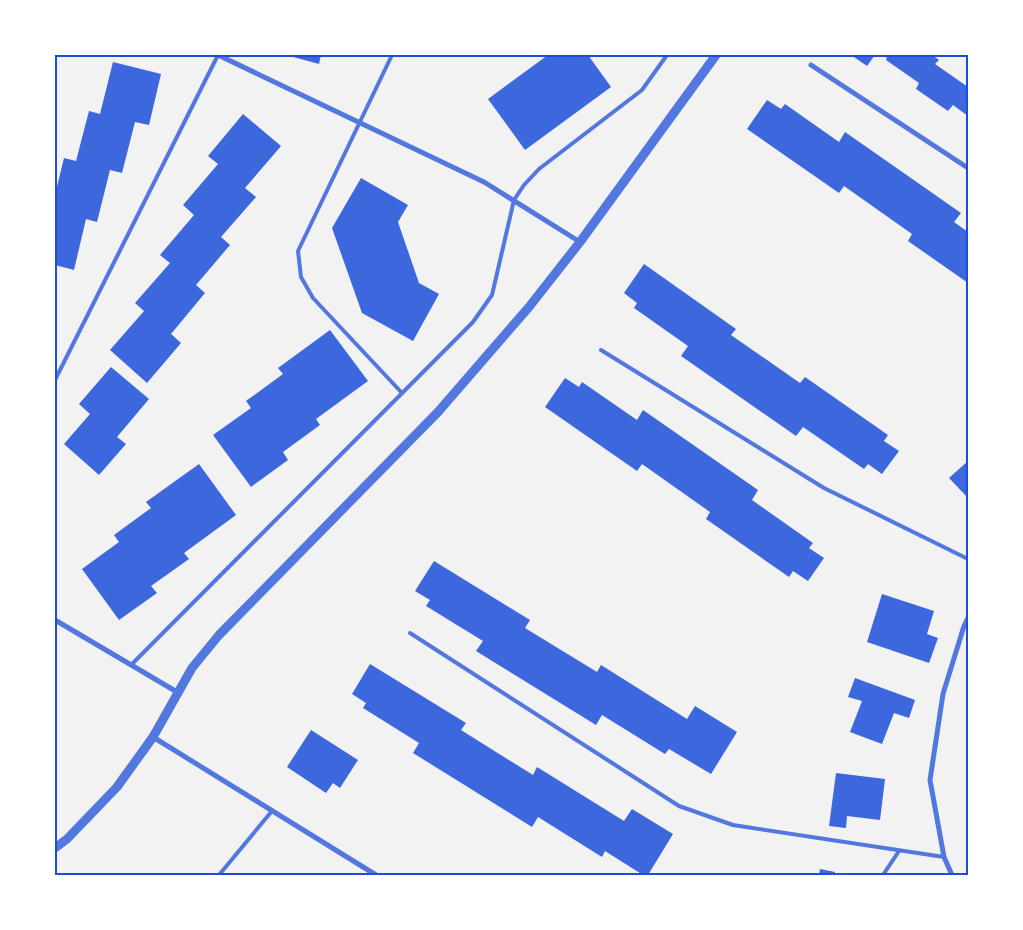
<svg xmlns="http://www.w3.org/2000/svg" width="1023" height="930" viewBox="0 0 1023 930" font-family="'Work Sans',sans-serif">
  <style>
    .building { fill: #3d67dc }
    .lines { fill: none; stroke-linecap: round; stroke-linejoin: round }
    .service { stroke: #5277de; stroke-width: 4 }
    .minor { stroke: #5277de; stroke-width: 5 }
    .tertiary { stroke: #5277de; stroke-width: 9 }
    .neatline { fill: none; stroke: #1d4ed8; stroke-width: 2 }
  </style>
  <rect width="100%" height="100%" fill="#f2f2f2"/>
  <g class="building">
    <polygon points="286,55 321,55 319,64"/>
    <polygon points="548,55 588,55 611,87 525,150 488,99"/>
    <polygon points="851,55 875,55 867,66"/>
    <polygon points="883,55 932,55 939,60 935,64 968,87 968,116 953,105 948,111 916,89 919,83 886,60 887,58"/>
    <polygon points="113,62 161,74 149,125 135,122 122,173 110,170 97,222 86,219 74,270 55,265 55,195 64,158 76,161 89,111 100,114"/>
    <polygon points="767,100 781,109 785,104 839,142 845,132 961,213 954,222 968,232 968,283 908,241 912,234 844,186 839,193 747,129"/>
    <polygon points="243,114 281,146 245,188 256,197 221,237 230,245 196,285 205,293 171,334 181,343 147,383 110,350 144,311 135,303 170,263 160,255 194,215 183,205 218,164 208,156"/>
    <polygon points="361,178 408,205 398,222 419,283 439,294 413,341 362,313 332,228"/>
    <polygon points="644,264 736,329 731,335 800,383 805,377 888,435 884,441 899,451 882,474 868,464 864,469 803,427 796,436 681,356 688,346 634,308 637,303 624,293"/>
    <polygon points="330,330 368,381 316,419 320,425 283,452 288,460 251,487 213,435 251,408 246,401 283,374 278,368"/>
    <polygon points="111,367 149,399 117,437 126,444 99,475 64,444 90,414 79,404"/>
    <polygon points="565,378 579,387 582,382 637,420 643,410 758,490 752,500 813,543 809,548 824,558 808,581 793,571 789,577 706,519 710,512 642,464 637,471 545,407"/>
    <polygon points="968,461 968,498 949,478"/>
    <polygon points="199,464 236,515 184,553 189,559 151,586 157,593 119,620 82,569 119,542 114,535 151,508 146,502"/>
    <polygon points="434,561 530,620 525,628 597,672 601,665 687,719 695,706 737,732 711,774 669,749 665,754 602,715 596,725 476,651 483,641 426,606 430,600 415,591"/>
    <polygon points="882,594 934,611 927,634 938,638 929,663 867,642"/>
    <polygon points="370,664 466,723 461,730 533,775 537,767 624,821 632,809 673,834 648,875 643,875 605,851 602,857 538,817 532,827 413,753 419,743 363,708 366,703 352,694"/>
    <polygon points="855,678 915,700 909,718 894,713 882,744 850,732 862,701 848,697"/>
    <polygon points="311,730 358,760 340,788 333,783 326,793 287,767"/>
    <polygon points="836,773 885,779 880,820 847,816 846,828 829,826"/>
    <polygon points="820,869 835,872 834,875 819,875"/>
  </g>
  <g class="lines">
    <g class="service">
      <polyline points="392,55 298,251 301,277 313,298 402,393"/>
      <polyline points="601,350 824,488 968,559"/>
      <polyline points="55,380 218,55"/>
      <polyline points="410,633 679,806 733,825 944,857"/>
      <polyline points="131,665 473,322 492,295 514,200 524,185 539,169 642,90 667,55"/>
      <polyline points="219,875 272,811"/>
      <polyline points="883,875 899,851"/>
    </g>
    <g class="minor">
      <polyline points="218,55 484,182 580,242"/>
      <polyline points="811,65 968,168"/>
      <polyline points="55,620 177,692"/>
      <polyline points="153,737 376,875"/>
      <polyline points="952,875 944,857 930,780 943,694 964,626 968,618"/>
    </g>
    <polyline class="tertiary" points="55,848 67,839 117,787 153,737 192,668 219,635 438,412 529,307 580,242 716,55"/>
  </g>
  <rect width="1023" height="930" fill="none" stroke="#ffffff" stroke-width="112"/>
  <rect x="56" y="56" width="911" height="818" class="neatline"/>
</svg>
